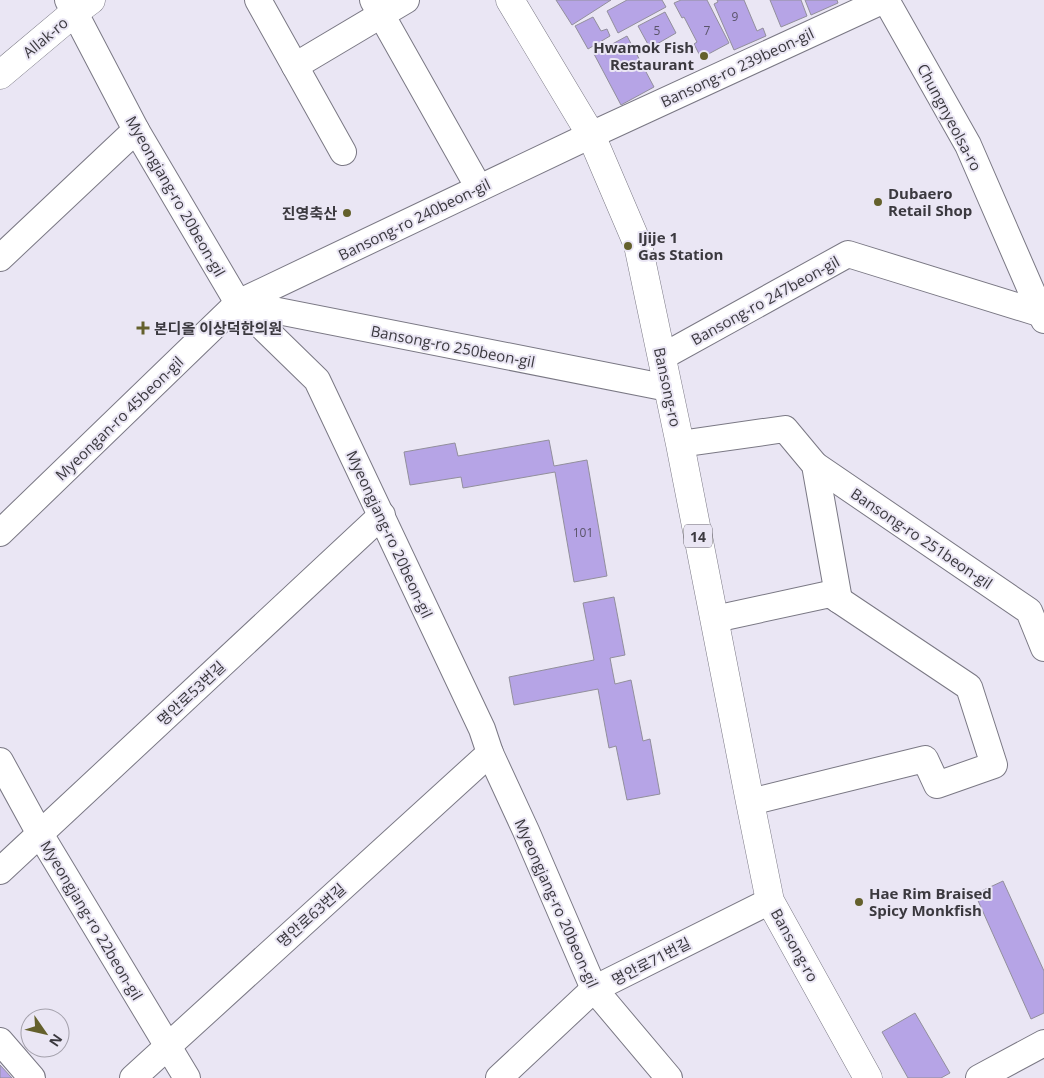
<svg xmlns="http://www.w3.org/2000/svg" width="1044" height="1078" viewBox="0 0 1044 1078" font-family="'Open Sans','Noto Sans KR',sans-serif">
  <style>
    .building { fill: #b6a4e6; stroke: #928f9c }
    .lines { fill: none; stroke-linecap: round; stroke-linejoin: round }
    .minor-casing { stroke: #7a7884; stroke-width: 28 }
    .major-casing { stroke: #7a7884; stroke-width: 29 }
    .minor { stroke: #fff; stroke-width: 26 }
    .major { stroke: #fff; stroke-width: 28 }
    .poi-dot { fill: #64602c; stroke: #eae6f4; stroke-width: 2 }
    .labels { text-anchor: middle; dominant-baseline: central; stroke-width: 4; stroke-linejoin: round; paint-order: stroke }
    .number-label { font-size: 12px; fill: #5a5469 }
    .shield { fill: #eae6f4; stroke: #706d75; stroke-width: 1 }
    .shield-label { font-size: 14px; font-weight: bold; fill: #3b393f }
    .street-label { font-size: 15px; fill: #3b393f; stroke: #eae6f4 }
    .poi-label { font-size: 15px; font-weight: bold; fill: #3b393f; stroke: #eae6f4; text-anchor: start }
  </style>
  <rect width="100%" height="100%" fill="#eae6f4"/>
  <g class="building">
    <polygon points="556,0 611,0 572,25"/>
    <polygon points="627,0 662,0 666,7 618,33 607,11"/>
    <polygon points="681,0 707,0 729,43 701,58 694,44 697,42 684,17 682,18 674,3"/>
    <polygon points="717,0 744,0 757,31 763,28 766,36 734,50 714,4 718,2"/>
    <polygon points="770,0 801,0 807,16 781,27"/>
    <polygon points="805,0 837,0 838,3 811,15"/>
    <polygon points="665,12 676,33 650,48 638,26"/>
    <polygon points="593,17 601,31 607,29 610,36 588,49 575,26"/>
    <polygon points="627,36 654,87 621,105 594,54"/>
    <polygon points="549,440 554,466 587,460 607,576 574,582 555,472 463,488 461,477 410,485 404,452 455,443 458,456"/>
    <polygon points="614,597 625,655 610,658 615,684 631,680 643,741 650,739 660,794 627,800 616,746 609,748 598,689 514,705 509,677 594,660 583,603"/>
    <polygon points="1003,881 1044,971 1044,1013 1031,1019 975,894"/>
    <polygon points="915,1013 950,1073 941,1078 908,1078 882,1032"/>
    <polygon points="0,1065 12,1078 0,1078"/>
  </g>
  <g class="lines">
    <g class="minor-casing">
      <g id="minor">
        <polyline points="68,0 136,130 238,303 317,380 482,729 490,753 526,831 594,989 669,1078"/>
        <polyline points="258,0 343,152"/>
        <polyline points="373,0 479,188"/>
        <polyline points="886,0 968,145 1044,320"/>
        <polyline points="295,66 406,0"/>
        <polyline points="0,258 136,130"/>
        <polyline points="238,303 668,388"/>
        <polyline points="662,357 848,254 1042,314"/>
        <polyline points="680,444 785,429 815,465 839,600"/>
        <polyline points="815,465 1029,611 1044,648"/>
        <polyline points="0,533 238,303 591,135 884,0"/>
        <polyline points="715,619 830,594 969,687 994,765 937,785 925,759 750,802"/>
        <polyline points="0,761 40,834 187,1078"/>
        <polyline points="0,871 382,515"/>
        <polyline points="0,1041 32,1078"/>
        <polyline points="133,1078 490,753"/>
        <polyline points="499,1078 594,989 770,901"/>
        <polyline points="979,1078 1044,1043"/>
      </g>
    </g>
    <g class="major-casing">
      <g id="major">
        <polyline points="510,0 591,135 638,245 680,444 750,802 770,901 868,1078"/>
        <polyline points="0,75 75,12 91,0"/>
      </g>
    </g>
    <use href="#minor" class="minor"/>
    <use href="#major" class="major"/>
  </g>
  <g class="poi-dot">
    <circle cx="704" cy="56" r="5"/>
    <circle cx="878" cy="202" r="5"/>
    <circle cx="347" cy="213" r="5"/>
    <circle cx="628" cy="246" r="5"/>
    <path d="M140.5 320.5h5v5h5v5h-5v5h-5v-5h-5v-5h5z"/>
    <circle cx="859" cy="902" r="5"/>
  </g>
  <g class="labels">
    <g class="number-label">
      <text x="735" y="16">9</text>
      <text x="657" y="30">5</text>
      <text x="707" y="30">7</text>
      <text x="583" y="532">101</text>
    </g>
    <rect class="shield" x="684" y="524.5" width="28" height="23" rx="4"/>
    <g class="shield-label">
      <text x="698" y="536">14</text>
    </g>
    <g class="street-label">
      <text transform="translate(45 37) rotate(-40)">Allak-ro</text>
      <text transform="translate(737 67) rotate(-25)">Bansong-ro 239beon-gil</text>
      <text transform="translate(950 117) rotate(62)">Chungnyeolsa-ro</text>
      <text transform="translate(176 196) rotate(60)">Myeongjang-ro 20beon-gil</text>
      <text transform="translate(414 219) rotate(-26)">Bansong-ro 240beon-gil</text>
      <text transform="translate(765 300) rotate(-29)">Bansong-ro 247beon-gil</text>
      <text transform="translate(453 346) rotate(11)">Bansong-ro 250beon-gil</text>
      <text transform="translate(668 387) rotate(78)">Bansong-ro</text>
      <text transform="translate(119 418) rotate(-44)">Myeongan-ro 45beon-gil</text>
      <text transform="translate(390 534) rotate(65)">Myeongjang-ro 20beon-gil</text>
      <text transform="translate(922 538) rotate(34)">Bansong-ro 251beon-gil</text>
      <text transform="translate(191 693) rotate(-43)">명안로53번길</text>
      <text transform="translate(557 903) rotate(66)">Myeongjang-ro 20beon-gil</text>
      <text transform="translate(311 915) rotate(-42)">명안로63번길</text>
      <text transform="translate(92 920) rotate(59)">Myeongjang-ro 22beon-gil</text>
      <text transform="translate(795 945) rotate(61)">Bansong-ro</text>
      <text transform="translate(651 961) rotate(-27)">명안로71번길</text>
    </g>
    <g class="poi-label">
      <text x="694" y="47" text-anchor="end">Hwamok Fish<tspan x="694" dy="17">Restaurant</tspan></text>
      <text x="888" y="193">Dubaero<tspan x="888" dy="17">Retail Shop</tspan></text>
      <text x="337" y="213" text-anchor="end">진영축산</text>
      <text x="638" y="237">Ijije 1<tspan x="638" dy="17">Gas Station</tspan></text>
      <text x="154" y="328">본디올 이상덕한의원</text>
      <text x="869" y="893">Hae Rim Braised<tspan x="869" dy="17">Spicy Monkfish</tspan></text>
    </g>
  </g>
  <g transform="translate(45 1033) rotate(124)"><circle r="24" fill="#eae6f4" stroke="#a4a1ac"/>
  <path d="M0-4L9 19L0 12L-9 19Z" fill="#64602c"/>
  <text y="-8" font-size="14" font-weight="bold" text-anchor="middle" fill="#3b393f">N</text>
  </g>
</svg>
